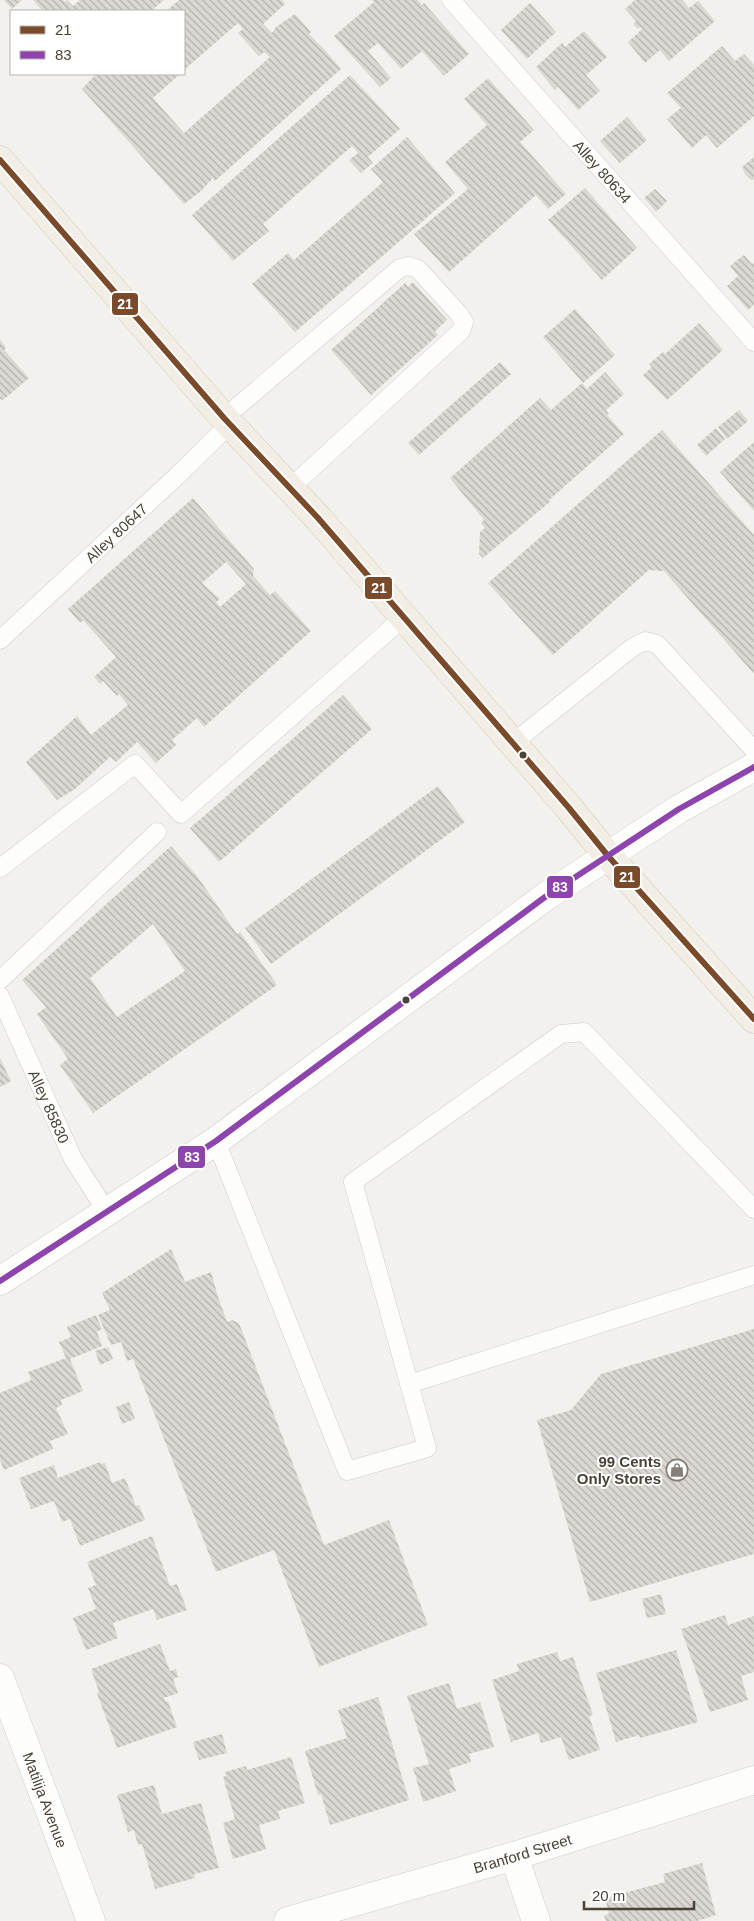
<svg xmlns="http://www.w3.org/2000/svg" width="754" height="1921" viewBox="0 0 754 1921" font-family="Helvetica,sans-serif">
  <style>
    .building { fill: url(#building-back-hatch); fill-rule: evenodd }
    .lines { fill: none; stroke-linecap: round; stroke-linejoin: round }
    .service-casing { stroke: #cfccc8; stroke-width: 19 }
    .minor-casing { stroke: #cfccc8; stroke-width: 29 }
    .tertiary-casing { stroke: #cfccc8; stroke-width: 29 }
    .primary-casing { stroke: #d6ccba; stroke-width: 29 }
    .service { stroke: #fdfdfc; stroke-width: 18 }
    .minor { stroke: #fdfdfc; stroke-width: 28 }
    .tertiary { stroke: #fdfdfc; stroke-width: 28 }
    .primary { stroke: #f2eee6; stroke-width: 28 }
    .bus-1-casing { stroke: #fff; stroke-width: 10 }
    .bus-2-casing { stroke: #fff; stroke-width: 10 }
    .bus-1 { stroke: #7a4b2a; stroke-width: 6 }
    .bus-2 { stroke: #8e44ad; stroke-width: 6 }
    .bus-dot { fill: #4b4238; stroke: #fff; stroke-width: 2 }
    .labels { text-anchor: middle; dominant-baseline: central; stroke-width: 4; stroke-linejoin: round; paint-order: stroke }
    .street-label { font-size: 15px; fill: #4b4238; stroke: #fff }
    .poi-label { font-size: 15px; font-weight: bold; fill: #4b4238; stroke: #fff; text-anchor: end }
    .line-badge { stroke: #fff; stroke-width: 2 }
    .badge-label { font-size: 14px; text-anchor: middle; font-weight: bold; fill: #fff }
  </style>
  <defs>
    <pattern id="building-back-hatch" width="6" height="6" patternUnits="userSpaceOnUse" patternTransform="scale(1.25)"><rect width="6" height="6" fill="#dcd8d4"/><path d="M-1 5l2 2M0 0l6 6M5-1l2 2" fill="none" stroke="#b4b1ad"/></pattern>
  </defs>
  <rect width="100%" height="100%" fill="#f3f1ee"/>
  <g class="building">
    <polygon points="4,0 22,0 12,9"/>
    <polygon points="33,0 63,0 65,2 67,0 73,6 80,0 164,0 151,11 43,11"/>
    <polygon points="179,0 282,0 285,4 263,24 272,33 276,27 295,14 311,32 309,34 325,50 341,69 215,181 213,178 200,192 184,204 82,89 96,74 180,74 153,98 184,133 270,57 264,52 259,56 238,33 243,29 238,23 184,70 184,11 166,11"/>
    <polygon points="372,0 418,0 422,5 424,3 469,54 444,76 422,51 401,69 378,43 368,51 391,78 380,87 334,36 374,2"/>
    <polygon points="635,0 682,0 689,8 698,1 715,21 669,61 660,50 645,63 628,42 642,29 640,27 638,29 633,24 636,21 625,9"/>
    <polygon points="530,3 556,32 527,59 501,30"/>
    <polygon points="584,31 607,57 586,75 600,91 578,110 558,87 555,90 536,67 562,43 565,47"/>
    <polygon points="722,46 735,61 744,54 754,65 754,116 717,148 706,135 692,148 667,119 681,108 667,93"/>
    <polygon points="350,75 400,129 368,157 373,163 361,173 349,160 358,153 352,146 263,224 269,231 233,261 192,215"/>
    <polygon points="488,78 534,130 520,142 566,194 548,209 536,195 449,272 414,234 468,189 445,162 487,125 464,99"/>
    <polygon points="627,117 647,140 620,163 600,141"/>
    <polygon points="407,137 455,193 295,332 252,284 288,253 294,260 383,182 371,169"/>
    <polygon points="754,157 754,180 751,180 745,174 742,167"/>
    <polygon points="585,188 637,248 602,280 548,220"/>
    <polygon points="655,189 667,201 656,212 644,198"/>
    <polygon points="744,255 752,264 754,263 754,305 748,310 727,286 738,276 730,266"/>
    <polygon points="413,282 447,320 435,331 438,335 371,395 331,350 405,283 408,287"/>
    <polygon points="575,309 615,355 583,383 543,337"/>
    <polygon points="699,323 723,350 667,400 643,375 652,367 649,364 663,352 665,354"/>
    <polygon points="0,339 6,348 4,350 29,378 3,400 0,399"/>
    <polygon points="500,362 511,374 419,455 408,443"/>
    <polygon points="605,372 624,394 606,410 609,414 607,415 624,434 549,500 551,501 483,558 479,554 480,532 485,528 481,523 484,520 450,478 540,398 551,410 582,383 587,389"/>
    <polygon points="739,410 748,421 727,439 718,427"/>
    <polygon points="716,428 725,439 706,456 697,445"/>
    <polygon points="662,430 754,535 754,674 664,571 649,570 553,655 488,583"/>
    <polygon points="754,442 754,511 720,472"/>
    <path d="M 193,498 L 254,569 L 253,576 L 270,595 L 275,591 L 311,631 L 204,727 L 197,718 L 172,740 L 176,745 L 156,763 L 137,742 L 116,762 L 110,757 L 75,789 L 57,800 L 26,762 L 77,716 L 91,735 L 128,705 L 119,694 L 117,696 L 103,681 L 100,684 L 94,677 L 116,657 L 83,620 L 80,623 L 68,609 ZM 226,562 L 246,584 L 220,607 L 216,602 L 220,599 L 202,583 Z"/>
    <polygon points="343,695 372,729 219,862 190,828"/>
    <polygon points="438,786 465,822 271,964 245,928"/>
    <path d="M 171,846 L 197,876 L 237,934 L 240,932 L 277,985 L 93,1113 L 60,1065 L 68,1059 L 37,1014 L 46,1007 L 22,980 ZM 153,924 L 185,971 L 117,1017 L 90,978 Z"/>
    <polygon points="0,1058 11,1081 0,1087"/>
    <polygon points="171,1249 185,1282 211,1272 218,1297 227,1322 232,1320 239,1323 324,1545 389,1520 428,1625 319,1667 274,1550 216,1572 133,1359 127,1361 121,1342 111,1345 98,1315 110,1310 102,1293"/>
    <polygon points="96,1315 102,1329 97,1332 102,1346 70,1359 83,1391 61,1400 62,1405 56,1408 68,1434 50,1441 53,1449 4,1470 0,1460 0,1393 31,1380 28,1372 66,1358 59,1342 71,1337 67,1327"/>
    <polygon points="754,1329 754,1554 590,1602 537,1420 571,1410 601,1374"/>
    <polygon points="108,1347 113,1359 100,1365 95,1351"/>
    <polygon points="129,1402 135,1419 122,1424 116,1407"/>
    <polygon points="100,1462 101,1464 105,1463 112,1483 125,1478 136,1506 139,1505 145,1520 80,1546 70,1519 62,1522 54,1501 31,1509 19,1478 54,1465 58,1478"/>
    <polygon points="152,1536 170,1586 177,1584 187,1610 157,1620 153,1609 113,1623 118,1638 86,1650 73,1618 96,1609 88,1588 96,1585 87,1562"/>
    <polygon points="661,1594 666,1614 647,1618 642,1599"/>
    <polygon points="725,1615 728,1625 754,1616 754,1672 741,1676 748,1700 710,1712 681,1629"/>
    <polygon points="160,1644 170,1671 176,1669 178,1677 173,1679 178,1693 164,1698 166,1702 168,1701 177,1727 117,1748 97,1693 99,1692 91,1669"/>
    <polygon points="676,1650 698,1722 640,1738 639,1735 616,1742 596,1673"/>
    <polygon points="557,1652 560,1661 573,1657 593,1715 589,1716 600,1750 569,1760 561,1737 541,1743 538,1733 511,1742 492,1680 519,1671 517,1664"/>
    <polygon points="449,1683 457,1709 480,1702 494,1747 469,1754 471,1762 449,1769 456,1791 423,1802 413,1768 429,1764 407,1696"/>
    <polygon points="378,1697 409,1800 330,1825 321,1794 318,1795 305,1751 347,1738 338,1710"/>
    <polygon points="222,1734 227,1753 199,1760 193,1742"/>
    <polygon points="291,1757 305,1803 278,1811 280,1819 259,1825 266,1849 233,1859 223,1823 235,1819 223,1777 226,1776 225,1772 246,1766 247,1770"/>
    <polygon points="154,1785 162,1814 201,1803 219,1868 194,1874 195,1878 155,1889 142,1844 138,1845 134,1830 128,1832 117,1795"/>
    <polygon points="702,1863 716,1915 697,1921 606,1921 604,1915 609,1914 605,1898 665,1882 663,1874"/>
  </g>
  <g class="lines">
    <g class="service-casing">
      <g id="service">
        <path id="s1" d="M 451,0 L 754,342"/>
        <polyline points="224,418 400,268 409,266 418,269 459,314 464,322 461,331 289,489"/>
        <path id="s2" d="M 0,640 L 177,476 L 230,424"/>
        <polyline points="513,743 633,647 645,641 657,644 754,750"/>
        <polyline points="0,868 135,764 181,814 403,618"/>
        <polyline points="0,980 157,832"/>
        <path id="s3" d="M 0,996 L 73,1159 L 107,1212"/>
        <polyline points="216,1141 347,1471 427,1448 353,1182 561,1034 584,1032 754,1209"/>
        <polyline points="409,1384 754,1275"/>
      </g>
    </g>
    <g class="minor-casing">
      <g id="minor">
        <path id="s4" d="M 0,1678 L 91,1921"/>
        <polyline points="514,1856 536,1921"/>
        <path id="s5" d="M 288,1921 L 514,1856 L 754,1780"/>
      </g>
    </g>
    <g class="tertiary-casing">
      <polyline id="tertiary" points="0,1281 216,1141 545,897 679,809 754,767"/>
    </g>
    <g class="primary-casing">
      <polyline id="primary" points="0,160 224,418 318,518 569,808 608,856 754,1019"/>
    </g>
    <use href="#service" class="service"/>
    <use href="#minor" class="minor"/>
    <use href="#tertiary" class="tertiary"/>
    <use href="#primary" class="primary"/>
    <g class="bus-1-casing">
      <polyline id="bus-1" points="0,160 224,418 318,518 569,808 608,856 754,1019"/>
    </g>
    <g class="bus-2-casing">
      <polyline id="bus-2" points="0,1281 216,1141 545,897 679,809 754,767"/>
    </g>
    <use href="#bus-1" class="bus-1"/>
    <use href="#bus-2" class="bus-2"/>
  </g>
  <defs>
    <g id="shop-ring" transform="scale(1.125)"><circle r="9.5" fill="#fff" stroke="#867f78" stroke-width="1.5"/><path d="M-5-2.5h2.3a2.7 3.5 0 0 1 5.4 0H5L5.5 6h-11ZM-1.5-2.5h3a1.5 2.3 0 0 0-3 0Z" fill="#867f78"/></g>
  </defs>
  <g fill-rule="evenodd">
    <use href="#shop-ring" x="677" y="1470"/>
  </g>
  <g class="bus-dot">
    <circle cx="523" cy="755" r="4.5"/>
    <circle cx="406" cy="1000" r="4.5"/>
  </g>
  <g class="labels">
    <g class="street-label">
      <text stroke="none"><textPath href="#s1" startOffset="229">Alley 80634</textPath></text>
      <text stroke="none"><textPath href="#s2" startOffset="158">Alley 80647</textPath></text>
      <text stroke="none"><textPath href="#s3" startOffset="121">Alley 85830</textPath></text>
      <text stroke="none"><textPath href="#s4" startOffset="130">Matilija Avenue</textPath></text>
      <text stroke="none"><textPath href="#s5" startOffset="244">Branford Street</textPath></text>
    </g>
    <g class="poi-label">
      <text x="661" y="1461">99 Cents<tspan x="661" dy="17">Only Stores</tspan></text>
    </g>
  </g>
  <g class="line-badge">
    <rect x="111" y="292" width="28" height="24" rx="5" fill="#7a4b2a"/>
    <rect x="364" y="576" width="29" height="24" rx="5" fill="#7a4b2a"/>
    <rect x="613" y="865" width="28" height="24" rx="5" fill="#7a4b2a"/>
    <rect x="546" y="875" width="28" height="24" rx="5" fill="#8e44ad"/>
    <rect x="177" y="1145" width="29" height="24" rx="5" fill="#8e44ad"/>
  </g>
  <g class="badge-label">
    <text x="125" y="309">21</text>
    <text x="379" y="593">21</text>
    <text x="627" y="882">21</text>
    <text x="560" y="892">83</text>
    <text x="192" y="1162">83</text>
  </g>
  <rect x="10" y="10" width="175" height="65" fill="#ffffff" stroke="#b7b3af"/>
  <rect x="20" y="26" width="25" height="8" fill="#7a4b2a" stroke="#b7b3af"/>
  <text x="55" y="35" font-size="15" fill="#4b4238">21</text>
  <rect x="20" y="51" width="25" height="8" fill="#8e44ad" stroke="#b7b3af"/>
  <text x="55" y="60" font-size="15" fill="#4b4238">83</text>
  <path d="M584 1901v8h110v-8" fill="none" stroke="#4b4238" stroke-width="2.5"/>
  <text x="592" y="1901" font-size="15" fill="#4b4238" stroke="#ffffff" stroke-width="4" paint-order="stroke">20 m</text>
</svg>
